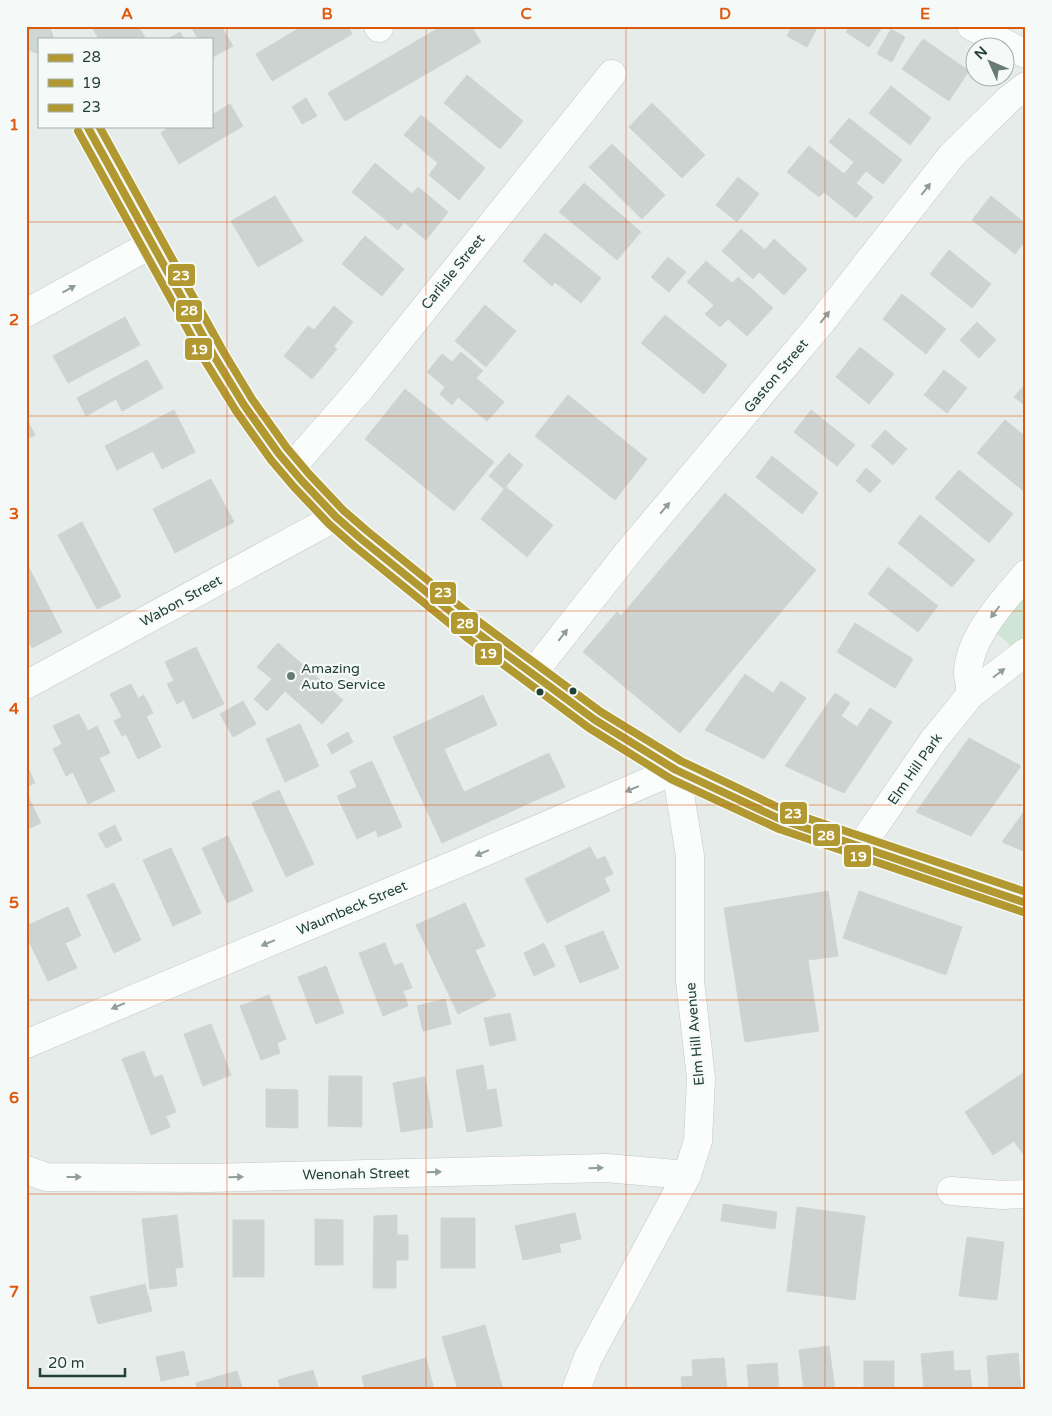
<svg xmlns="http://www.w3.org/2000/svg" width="1052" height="1416" viewBox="0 0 1052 1416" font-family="'Varela Round',sans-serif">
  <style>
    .green { fill: #cfe5d6 }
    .building { fill: #cdd3d1; stroke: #cfd5d2 }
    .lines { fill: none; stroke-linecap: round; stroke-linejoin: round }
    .minor-casing { stroke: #c3c9c6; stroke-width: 29 }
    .major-casing { stroke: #c2cac8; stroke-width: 29 }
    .minor { stroke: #fbfcfc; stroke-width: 28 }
    .major { stroke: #cfd7d5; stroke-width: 28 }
    .bus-1-casing { stroke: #f5faf8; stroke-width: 11 }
    .bus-2-casing { stroke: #f5faf8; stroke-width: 11 }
    .bus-3-casing { stroke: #f5faf8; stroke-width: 11 }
    .bus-1 { stroke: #b29830; stroke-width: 8 }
    .bus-2 { stroke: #b29830; stroke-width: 8 }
    .bus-3 { stroke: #b29830; stroke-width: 8 }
    .oneway { fill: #8f9e9a }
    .grid { fill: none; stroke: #de580e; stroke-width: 1; stroke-opacity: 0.55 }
    .poi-dot { fill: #677c76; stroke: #f5faf8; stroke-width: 2 }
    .bus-dot { fill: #234038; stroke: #f5faf8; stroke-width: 2 }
    .labels { text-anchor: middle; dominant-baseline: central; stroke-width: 4.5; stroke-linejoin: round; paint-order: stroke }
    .street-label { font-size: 14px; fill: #234038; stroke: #f5faf8 }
    .poi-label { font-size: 14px; fill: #234038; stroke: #f5faf8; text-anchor: start }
    .line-badge { stroke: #f5faf8; stroke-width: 2 }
    .badge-label { font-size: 14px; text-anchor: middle; font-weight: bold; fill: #fff }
    .neatline { fill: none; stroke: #de580e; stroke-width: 2 }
    .grid-label { font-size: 16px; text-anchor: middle; font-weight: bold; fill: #de580e }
  </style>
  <rect width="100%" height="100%" fill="#e6ece9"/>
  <polygon class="green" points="1026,584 1026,634 1014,648 989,627"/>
  <g class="building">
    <polygon points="91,26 142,26 139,28 146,39 99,39"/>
    <polygon points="191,26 221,26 233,46 211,58 211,39 198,39"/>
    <polygon points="303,26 348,26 352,34 272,81 256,54"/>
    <polygon points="442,26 471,26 481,42 345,121 328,93"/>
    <polygon points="792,26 818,26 807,47 787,36"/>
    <polygon points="850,26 883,26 869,47 846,32"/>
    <polygon points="891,29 905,37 892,62 877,54"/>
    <polygon points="180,32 184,39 168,39"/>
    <polygon points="923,39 969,71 949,101 902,69"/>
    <polygon points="467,75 523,121 500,149 444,103"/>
    <polygon points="891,86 931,118 910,145 869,113"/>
    <polygon points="306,98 317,116 302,124 292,107"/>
    <polygon points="652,103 705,155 682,178 629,127"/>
    <polygon points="230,104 243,126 179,164 161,133 170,126 211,126 211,114 212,115"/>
    <polygon points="421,115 485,168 459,200 429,175 438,163 404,135"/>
    <polygon points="849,118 902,160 883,184 866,171 856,183 873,197 856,218 824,192 819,197 787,172 809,146 844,174 854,162 829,142"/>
    <polygon points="612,144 665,195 642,219 589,167"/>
    <polygon points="375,163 412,194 418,187 448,212 426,240 404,222 398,230 352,192"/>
    <polygon points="738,177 759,194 737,222 716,205"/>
    <polygon points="584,183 641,232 617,260 559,212"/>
    <polygon points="275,196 303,241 258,267 231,221"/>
    <polygon points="991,196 1026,224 1026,240 1015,254 972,220"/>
    <polygon points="741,229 765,250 774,239 807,269 784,295 759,272 753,279 722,251"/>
    <polygon points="545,233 601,278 581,303 555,282 552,286 523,261"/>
    <polygon points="365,236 404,269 382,296 342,264"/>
    <polygon points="949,250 991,284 972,308 930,274"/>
    <polygon points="668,257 686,272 669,292 651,277"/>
    <polygon points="706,261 732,283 738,277 773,308 747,336 728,319 720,327 705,314 714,305 687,282"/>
    <polygon points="902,294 946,329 926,354 883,319"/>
    <polygon points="485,305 516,331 486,367 455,341"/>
    <polygon points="334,306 353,322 334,346 337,349 312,379 284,356 308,326 314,330"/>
    <polygon points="665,315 727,365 704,394 641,343"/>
    <polygon points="125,317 140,345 68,383 53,356"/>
    <polygon points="977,322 996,340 979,358 960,340"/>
    <polygon points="860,347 894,374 869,404 836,377"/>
    <polygon points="461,352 483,371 476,378 504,402 487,421 458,397 452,405 440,394 445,387 427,372 442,354 452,362"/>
    <polygon points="147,360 163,388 122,411 116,399 86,416 77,398"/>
    <polygon points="944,370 967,388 947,413 924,395"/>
    <polygon points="1026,383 1026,406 1014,397"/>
    <polygon points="405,389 494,462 454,511 365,439"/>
    <polygon points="568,395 647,459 615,500 535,436"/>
    <polygon points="174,410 195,452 162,469 153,451 117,470 105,446"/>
    <polygon points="811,410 855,445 837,466 794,432"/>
    <polygon points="26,418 35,435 26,439"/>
    <polygon points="1005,420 1026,437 1026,493 977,453"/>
    <polygon points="885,430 907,449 893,465 871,446"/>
    <polygon points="509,453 523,465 504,489 489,476"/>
    <polygon points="772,456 818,493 802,514 756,477"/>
    <polygon points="866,468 881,481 870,493 856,481"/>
    <polygon points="959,470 1013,514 989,543 935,498"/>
    <polygon points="211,479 234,522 175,553 153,509"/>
    <polygon points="506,487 553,525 527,557 481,519"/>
    <polygon points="725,493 816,570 680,733 583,652 617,612 621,616"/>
    <polygon points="920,515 975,560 952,587 898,543"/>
    <polygon points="82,522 121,597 97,609 58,535"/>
    <polygon points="26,562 62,632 32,648 26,636"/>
    <polygon points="888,567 938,606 918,632 868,594"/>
    <polygon points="855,623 913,659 895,688 837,652"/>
    <polygon points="278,643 343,700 322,724 285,691 267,711 254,699 272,679 257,667"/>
    <polygon points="196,647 224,704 193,719 184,700 177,704 167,684 174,681 165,662"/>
    <polygon points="745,674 773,693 781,681 806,698 764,759 705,730"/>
    <polygon points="131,684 138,698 144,695 153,713 146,716 161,747 138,759 126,734 122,736 114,721 122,717 110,694"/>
    <polygon points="835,693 850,703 841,716 857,727 870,708 892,722 844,793 785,766"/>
    <polygon points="483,695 497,725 444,749 464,792 549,753 565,787 442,843 393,737"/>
    <polygon points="243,701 256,724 233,737 220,714"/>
    <polygon points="79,714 88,731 97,726 110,753 99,758 115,791 88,804 73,772 66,776 53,749 62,744 53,726"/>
    <polygon points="300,724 319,766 285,782 266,739"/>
    <polygon points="348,732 353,742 332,754 327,744"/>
    <polygon points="969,738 1021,766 971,836 916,812"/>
    <polygon points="372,761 402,827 378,837 376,830 357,839 337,796 357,787 350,771"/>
    <polygon points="26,764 35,783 26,787"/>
    <polygon points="279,790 314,864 286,877 252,803"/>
    <polygon points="26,792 41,823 26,830"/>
    <polygon points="1026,809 1026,852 1002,842"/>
    <polygon points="115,825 122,840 106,848 98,834"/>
    <polygon points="228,836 253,891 227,903 202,848"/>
    <polygon points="590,847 597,860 605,856 613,874 604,878 610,891 547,923 525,879"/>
    <polygon points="171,848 201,913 173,926 143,860"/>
    <polygon points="114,883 141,940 114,953 87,895"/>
    <polygon points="828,891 838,956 808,960 819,1031 745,1042 724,908"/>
    <polygon points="859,891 962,927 946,975 843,938"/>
    <polygon points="465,903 485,946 475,950 496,996 458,1014 416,925"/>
    <polygon points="68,907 81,936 65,943 77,968 48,981 26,935 26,926"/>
    <polygon points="603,931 619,968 580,983 565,946"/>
    <polygon points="385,943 394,966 402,963 412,988 403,991 408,1006 383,1016 359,953"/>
    <polygon points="544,943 555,966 534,976 524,953"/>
    <polygon points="326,966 344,1013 316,1024 298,977"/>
    <polygon points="269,995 286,1039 277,1043 280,1053 261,1060 240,1006"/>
    <polygon points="445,999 451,1024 423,1031 417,1006"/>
    <polygon points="510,1013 516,1040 490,1046 484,1018"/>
    <polygon points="211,1024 231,1075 203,1086 184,1034"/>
    <polygon points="144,1051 154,1078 162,1075 176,1112 166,1116 170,1127 151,1135 122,1059"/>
    <polygon points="483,1065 487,1090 496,1089 502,1126 467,1132 456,1070"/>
    <polygon points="1026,1071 1026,1158 1014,1141 993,1155 965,1112"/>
    <polygon points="329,1076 362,1076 362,1127 328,1126"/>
    <polygon points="425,1077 433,1127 401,1132 393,1083"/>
    <polygon points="266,1089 298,1090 298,1128 266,1127"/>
    <polygon points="723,1204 777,1212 775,1229 721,1221"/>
    <polygon points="797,1207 865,1216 855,1300 787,1291"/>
    <polygon points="575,1213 581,1239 559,1244 561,1252 523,1260 515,1226"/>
    <polygon points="177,1215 183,1267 175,1268 177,1286 150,1289 142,1219"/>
    <polygon points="397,1215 397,1235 408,1235 408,1260 396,1260 396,1288 373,1288 374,1216"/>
    <rect x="441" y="1218" width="34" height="50"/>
    <polygon points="315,1219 343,1220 343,1265 315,1265"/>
    <rect x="233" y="1220" width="31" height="57"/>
    <polygon points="967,1237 1004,1242 997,1300 959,1296"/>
    <polygon points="145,1284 152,1311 98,1324 90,1297"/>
    <polygon points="485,1325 503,1390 458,1390 442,1337"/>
    <polygon points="829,1346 835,1390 804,1390 799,1350"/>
    <polygon points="184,1351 189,1375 161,1381 156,1357"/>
    <polygon points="953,1351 954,1371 970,1370 972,1390 924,1390 921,1354"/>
    <polygon points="1018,1353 1021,1390 989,1390 987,1356"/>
    <polygon points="426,1358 434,1390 365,1390 362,1376"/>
    <polygon points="724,1358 727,1390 682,1390 681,1377 693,1376 692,1360"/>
    <rect x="864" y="1361" width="30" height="29"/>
    <polygon points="777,1363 779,1390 749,1390 747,1365"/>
    <polygon points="313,1370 319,1390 281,1390 278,1380"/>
    <polygon points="237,1371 243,1390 198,1390 196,1383"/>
  </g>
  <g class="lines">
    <g class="minor-casing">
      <g id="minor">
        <polyline points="378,26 379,28"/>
        <polyline points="971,26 1026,54"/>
        <polyline points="26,313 152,244"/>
        <polyline points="291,468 360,389 612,74"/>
        <polyline points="533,673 630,550 819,325 952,155 1009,99 1026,86"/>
        <polyline points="26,685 336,517"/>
        <path d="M 971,694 C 970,687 969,681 968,674 C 968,638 1004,600 1026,574"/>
        <polyline points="861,846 933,741 971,694 1026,652"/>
        <polyline points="26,1044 461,862 676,770 690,856 690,981 701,1078 698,1141 687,1175 588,1358 576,1390"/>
        <polyline points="26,1170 46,1177 208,1178 606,1168 687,1175"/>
        <polyline points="951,1191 1002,1195 1026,1194"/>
      </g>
    </g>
    <g class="major-casing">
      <g id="major">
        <polyline points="33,26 39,39"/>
        <polyline points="87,126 214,356 244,405 279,454 302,481 336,517 360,538 472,629 595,720 638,747 676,770 782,820 1026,903"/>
      </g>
    </g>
    <use href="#minor" class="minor"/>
    <use href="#major" class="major"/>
    <g class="bus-1-casing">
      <polyline id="bus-1" points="87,126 214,356 244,405 279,454 302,481 336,517 360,538 472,629 595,720 676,770 782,820 1026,903"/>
    </g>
    <g class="bus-2-casing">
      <polyline id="bus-2" points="78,131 205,361 236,411 271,460 294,487 329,524 354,546 466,637 589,728 671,779 779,829 1023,912"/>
    </g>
    <g class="bus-3-casing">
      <polyline id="bus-3" points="99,126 223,351 252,399 287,448 309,474 343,510 366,530 478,621 601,712 681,761 786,811 1026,892"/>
    </g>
    <use href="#bus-1" class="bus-1"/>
    <use href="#bus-2" class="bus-2"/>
    <use href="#bus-3" class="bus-3"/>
  </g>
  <defs><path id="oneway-solid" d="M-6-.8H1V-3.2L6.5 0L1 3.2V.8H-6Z" transform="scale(1.25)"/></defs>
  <g class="oneway">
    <use href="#oneway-solid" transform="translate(926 189) rotate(-52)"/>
    <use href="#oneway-solid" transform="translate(69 289) rotate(-29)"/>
    <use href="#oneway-solid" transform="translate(825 317) rotate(-52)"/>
    <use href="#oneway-solid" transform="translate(665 508) rotate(-50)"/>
    <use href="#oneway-solid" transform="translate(995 612) rotate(127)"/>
    <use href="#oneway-solid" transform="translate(563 635) rotate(-52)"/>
    <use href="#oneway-solid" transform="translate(999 673) rotate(-37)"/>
    <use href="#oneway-solid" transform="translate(632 789) rotate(157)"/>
    <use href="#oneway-solid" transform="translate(482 853) rotate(157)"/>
    <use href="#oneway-solid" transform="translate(268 943) rotate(157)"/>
    <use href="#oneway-solid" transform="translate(118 1006) rotate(157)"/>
    <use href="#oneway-solid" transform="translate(596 1168) rotate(-1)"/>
    <use href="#oneway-solid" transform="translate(434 1172) rotate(-1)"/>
    <use href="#oneway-solid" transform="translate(74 1177)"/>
    <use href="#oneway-solid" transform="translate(236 1177) rotate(-1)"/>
  </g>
  <path class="grid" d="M 227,26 L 227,1390M 426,26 L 426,1390M 626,26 L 626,1390M 825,26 L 825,1390M 26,222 L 1026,222M 26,416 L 1026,416M 26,611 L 1026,611M 26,805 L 1026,805M 26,1000 L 1026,1000M 26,1194 L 1026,1194"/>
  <circle class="poi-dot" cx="291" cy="676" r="5"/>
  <g class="bus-dot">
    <circle cx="573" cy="691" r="4.5"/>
    <circle cx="540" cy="692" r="4.5"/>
  </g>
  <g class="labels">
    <g class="street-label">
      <text transform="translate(453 272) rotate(-51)">Carlisle Street</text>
      <text transform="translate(776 376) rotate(-50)">Gaston Street</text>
      <text transform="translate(181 601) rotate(-29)">Wabon Street</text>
      <text transform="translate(915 769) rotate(-55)">Elm Hill Park</text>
      <text transform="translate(352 908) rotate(-23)">Waumbeck Street</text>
      <text transform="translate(695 1034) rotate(-95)">Elm Hill Avenue</text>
      <text transform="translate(356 1174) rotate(-1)">Wenonah Street</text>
    </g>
    <g class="poi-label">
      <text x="301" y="668">Amazing<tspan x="301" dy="16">Auto Service</tspan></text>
    </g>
  </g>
  <g class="line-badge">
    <rect x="167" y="263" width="29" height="24" rx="5" fill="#b29830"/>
    <rect x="175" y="299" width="28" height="24" rx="5" fill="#b29830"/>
    <rect x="184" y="337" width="29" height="24" rx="5" fill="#b29830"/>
    <rect x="429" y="581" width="28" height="24" rx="5" fill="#b29830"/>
    <rect x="450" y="611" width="29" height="24" rx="5" fill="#b29830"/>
    <rect x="474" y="642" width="29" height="24" rx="5" fill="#b29830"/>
    <rect x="779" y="801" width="29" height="24" rx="5" fill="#b29830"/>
    <rect x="812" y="823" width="29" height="24" rx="5" fill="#b29830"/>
    <rect x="843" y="844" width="29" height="24" rx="5" fill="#b29830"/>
  </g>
  <g class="badge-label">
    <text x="181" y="280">23</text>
    <text x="189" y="315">28</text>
    <text x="199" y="354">19</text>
    <text x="443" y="597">23</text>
    <text x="465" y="628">28</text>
    <text x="488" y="658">19</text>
    <text x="793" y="818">23</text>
    <text x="826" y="840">28</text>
    <text x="858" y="861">19</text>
  </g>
  <rect width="1052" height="1416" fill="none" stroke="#f5faf8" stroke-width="55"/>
  <rect x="38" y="38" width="175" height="90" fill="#f5faf8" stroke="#a1b0ab"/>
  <rect x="48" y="54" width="25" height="8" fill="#b29830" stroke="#a1b0ab"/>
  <text x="82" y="62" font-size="15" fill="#234038">28</text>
  <rect x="48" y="79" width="25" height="8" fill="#b29830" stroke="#a1b0ab"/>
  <text x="82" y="88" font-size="15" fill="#234038">19</text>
  <rect x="48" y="104" width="25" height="8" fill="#b29830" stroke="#a1b0ab"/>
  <text x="82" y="112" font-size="15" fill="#234038">23</text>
  <g transform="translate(990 62) rotate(315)"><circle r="24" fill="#f5faf8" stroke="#a1b0ab"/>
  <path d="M0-4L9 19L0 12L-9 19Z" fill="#677c76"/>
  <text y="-8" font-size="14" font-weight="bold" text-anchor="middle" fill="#234038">N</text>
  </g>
  <path d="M40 1368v8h85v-8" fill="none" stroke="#234038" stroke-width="2.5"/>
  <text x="48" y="1368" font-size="15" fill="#234038" stroke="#f5faf8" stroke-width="4" paint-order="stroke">20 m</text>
  <rect x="28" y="28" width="996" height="1360" class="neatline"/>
  <g class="grid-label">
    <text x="127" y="19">A</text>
    <text x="327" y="19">B</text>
    <text x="526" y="19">C</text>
    <text x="725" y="19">D</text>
    <text x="925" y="19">E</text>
    <text x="14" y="130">1</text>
    <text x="14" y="325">2</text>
    <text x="14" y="519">3</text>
    <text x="14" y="714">4</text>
    <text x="14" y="908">5</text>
    <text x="14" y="1103">6</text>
    <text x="14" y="1297">7</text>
  </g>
</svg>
